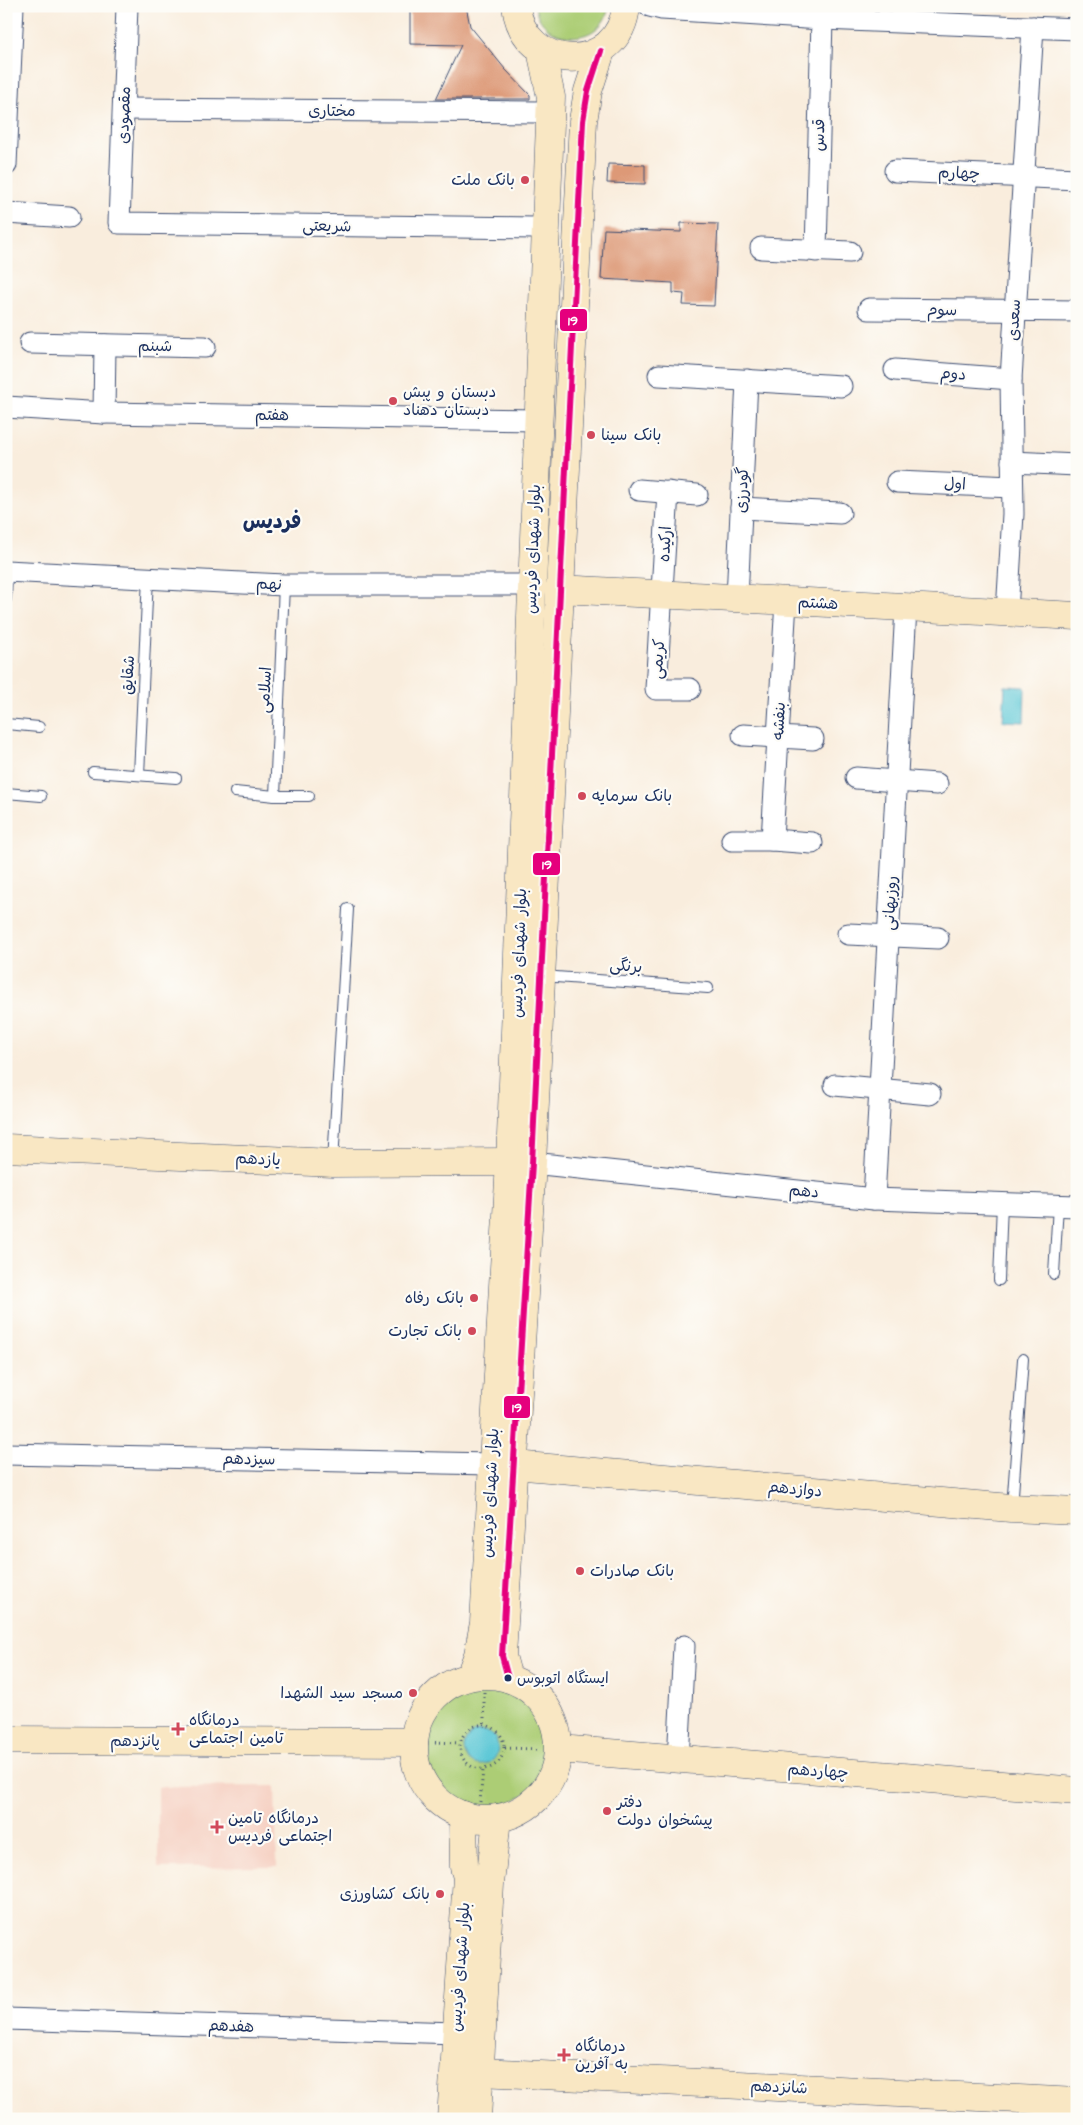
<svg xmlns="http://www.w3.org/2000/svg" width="1083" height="2125" viewBox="0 0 1083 2125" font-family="'Architects Daughter','Playpen Sans Arabic',sans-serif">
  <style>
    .built { fill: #f6d2c4 }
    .green { fill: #accd75; stroke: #647e6a }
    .water { fill: #5cc7d6; stroke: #3c7b9a }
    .building { fill: #d97 }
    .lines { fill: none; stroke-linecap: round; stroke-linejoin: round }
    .lane-casing { stroke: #3c4c71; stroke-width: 12 }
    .street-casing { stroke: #3c4c71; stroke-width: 23 }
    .secondary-casing { stroke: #3c4c71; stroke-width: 29 }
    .path { stroke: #3c4c71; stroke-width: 3; stroke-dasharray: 1 4; stroke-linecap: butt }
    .lane { stroke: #fff; stroke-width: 10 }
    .street { stroke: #fff; stroke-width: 21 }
    .secondary { stroke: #f9e7c3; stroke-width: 28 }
    .bus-1-casing { stroke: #fdfcf7; stroke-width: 10 }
    .bus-1 { stroke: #e5007d; stroke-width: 6 }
    .poi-dot { fill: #d1495b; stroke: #fdfcf7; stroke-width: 2 }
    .bus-dot { fill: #1b2f5e; stroke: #fdfcf7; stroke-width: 2 }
    .labels { text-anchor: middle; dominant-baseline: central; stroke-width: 4.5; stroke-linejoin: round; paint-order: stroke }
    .bus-label { font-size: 15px; fill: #1b2f5e; stroke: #fdfcf7; text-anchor: start }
    .street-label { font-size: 16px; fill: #1b2f5e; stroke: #fdfcf7 }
    .poi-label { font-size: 16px; fill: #1b2f5e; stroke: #fdfcf7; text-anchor: start }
    .district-label { font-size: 21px; font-weight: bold; fill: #1b2f5e; stroke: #fdfcf7 }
    .line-badge { stroke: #fdfcf7; stroke-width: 2 }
    .badge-label { font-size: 14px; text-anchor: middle; font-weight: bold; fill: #fff }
  </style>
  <rect width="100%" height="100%" fill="#fdfcf7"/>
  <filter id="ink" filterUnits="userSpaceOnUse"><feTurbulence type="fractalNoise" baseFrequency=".02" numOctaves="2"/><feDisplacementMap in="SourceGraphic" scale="10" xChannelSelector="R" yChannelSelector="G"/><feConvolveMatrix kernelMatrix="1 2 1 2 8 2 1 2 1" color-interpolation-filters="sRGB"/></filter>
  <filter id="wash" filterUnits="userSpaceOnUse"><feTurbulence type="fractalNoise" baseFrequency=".0096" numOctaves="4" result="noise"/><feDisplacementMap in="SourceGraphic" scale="20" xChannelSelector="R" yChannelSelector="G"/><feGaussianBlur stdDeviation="1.12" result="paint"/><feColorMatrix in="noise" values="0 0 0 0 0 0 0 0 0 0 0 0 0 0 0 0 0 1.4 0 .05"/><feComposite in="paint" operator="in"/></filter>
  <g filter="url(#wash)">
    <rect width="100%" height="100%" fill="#f9eddd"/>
    <polygon class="built" points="275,1786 277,1867 158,1868 158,1787"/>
    <g class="green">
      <path d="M 535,6 L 609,6 C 603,48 541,46 535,6 Z"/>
      <circle cx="486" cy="1743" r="64"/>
    </g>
    <g class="water">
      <polygon points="1005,686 1025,687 1024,722 1003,721"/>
      <circle cx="481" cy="1748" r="17"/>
    </g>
    <g id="blocks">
      <g class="building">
        <polygon points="410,6 466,6 470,26 505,69 530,95 530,99 436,99 461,45 410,44"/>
        <polygon points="608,164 645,165 645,184 607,183"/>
        <polygon points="681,223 718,224 714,306 683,305 684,294 673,293 673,283 601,279 604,229 681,232"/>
      </g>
    </g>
  </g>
  <g filter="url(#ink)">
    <use href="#blocks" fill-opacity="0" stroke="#3c4c71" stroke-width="1"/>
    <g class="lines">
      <g class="lane-casing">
        <g id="lane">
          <polyline points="6,599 7,571"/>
          <polyline points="6,724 39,727"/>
          <polyline points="93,772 176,778"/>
          <polyline points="139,775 148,577"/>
          <polyline points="235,792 275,796 309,796"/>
          <polyline points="6,793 41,796"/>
          <polyline points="275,796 284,585"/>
          <polyline points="542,976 708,988"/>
          <polyline points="333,1162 348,909"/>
          <polyline points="1054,1274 1058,1205"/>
          <polyline points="999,1280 1002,1203"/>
          <polyline points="1012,1508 1023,1359"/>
        </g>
      </g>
      <g class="street-casing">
        <g id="street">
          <polyline points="127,6 119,223 535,228"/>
          <polyline points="650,6 662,9 822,19 1077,29"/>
          <polyline points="124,109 541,112"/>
          <polyline points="6,165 13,6"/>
          <polyline points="895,171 1077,179"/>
          <polyline points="6,213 69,217"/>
          <polyline points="761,248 850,252"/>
          <polyline points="816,251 822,19"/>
          <polyline points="869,309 1077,311"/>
          <polyline points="30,343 205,347"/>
          <polyline points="895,370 1011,379"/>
          <polyline points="659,375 841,386"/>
          <polyline points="6,407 104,413 538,420"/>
          <polyline points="104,413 105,345"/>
          <polyline points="1012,462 1077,465"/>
          <polyline points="897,482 1012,487"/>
          <polyline points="639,490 697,495"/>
          <polyline points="668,492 656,689 690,689"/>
          <polyline points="741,508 840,513"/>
          <polyline points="6,571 284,585 531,585"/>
          <polyline points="737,599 747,380"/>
          <polyline points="1007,612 1013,514 1011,379 1033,27"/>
          <polyline points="743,735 813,739"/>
          <polyline points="856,778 937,784"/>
          <polyline points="732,840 772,840 812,843"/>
          <polyline points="772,840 786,601"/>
          <polyline points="848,934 938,938"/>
          <polyline points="835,1085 930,1094"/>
          <polyline points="532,1163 874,1199 1077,1206"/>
          <polyline points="874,1199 906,608"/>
          <polyline points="6,1454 491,1464"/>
          <polyline points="678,1760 684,1646"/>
          <polyline points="6,2019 456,2033"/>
        </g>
      </g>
      <g class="secondary-casing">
        <g id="secondary">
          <path d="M 516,6 C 524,75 620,75 626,6"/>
          <polyline points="559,589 1077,616"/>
          <polyline points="6,1148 333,1163 510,1162"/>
          <polyline points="514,1465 1011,1508 1077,1511"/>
          <circle cx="486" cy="1747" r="72"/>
          <polyline points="470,1676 478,1655 484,1623 510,1162 551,97 541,50"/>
          <polyline points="508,1678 502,1656 532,1163 583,121 588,91 601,51"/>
          <polyline points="6,1740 414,1742"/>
          <polyline points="559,1749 1077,1791"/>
          <polyline points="480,2072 1077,2102"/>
          <polyline points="451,2119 467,1877 464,1867 463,1815"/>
          <polyline points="477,2119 490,1884 497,1818"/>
        </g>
      </g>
      <g class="path">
        <polyline points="484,1692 484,1725"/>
        <circle cx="482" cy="1747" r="22"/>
        <polyline points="435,1742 460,1743"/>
        <polyline points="505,1748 537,1749"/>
        <polyline points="480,1802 483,1770"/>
      </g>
      <use href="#lane" class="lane"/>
      <use href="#street" class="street"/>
      <use href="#secondary" class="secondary"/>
      <g class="bus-1-casing">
        <polyline id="bus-1" points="508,1678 502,1656 532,1163 583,121 588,91 601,51"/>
      </g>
      <use href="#bus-1" class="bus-1"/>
    </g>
  </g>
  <g class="poi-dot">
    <circle cx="525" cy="180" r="5"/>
    <circle cx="393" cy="401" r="5"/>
    <circle cx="591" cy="435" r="5"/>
    <circle cx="582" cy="796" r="5"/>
    <circle cx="474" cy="1298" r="5"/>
    <circle cx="472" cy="1331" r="5"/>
    <circle cx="580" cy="1571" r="5"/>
    <circle cx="413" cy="1693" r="5"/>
    <path d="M175.5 1721.5h5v5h5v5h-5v5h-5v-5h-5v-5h5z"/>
    <circle cx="607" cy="1811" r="5"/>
    <path d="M214.5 1819.5h5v5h5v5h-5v5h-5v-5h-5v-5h5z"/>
    <circle cx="440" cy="1894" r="5"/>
    <path d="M561.5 2047.5h5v5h5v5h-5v5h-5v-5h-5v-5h5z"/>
  </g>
  <circle class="bus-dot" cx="508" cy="1678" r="4.5"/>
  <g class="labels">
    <g class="bus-label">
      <text x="517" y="1678">ایستگاه اتوبوس</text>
    </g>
    <g class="street-label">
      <text x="332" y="111">مختاری</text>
      <text transform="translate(124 115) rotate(-88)">مقصودی</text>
      <text transform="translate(819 135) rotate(-88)">قدس</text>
      <text transform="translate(959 173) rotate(2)">چهارم</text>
      <text transform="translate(327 226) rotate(1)">شریعتی</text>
      <text transform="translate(942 310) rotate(1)">سوم</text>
      <text transform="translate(1014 320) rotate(-87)">سعدی</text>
      <text transform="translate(155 346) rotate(1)">شبنم</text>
      <text transform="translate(953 374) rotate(4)">دوم</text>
      <text transform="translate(272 415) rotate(1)">هفتم</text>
      <text transform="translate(955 484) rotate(3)">اول</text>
      <text transform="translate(742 490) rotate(-87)">گودرزی</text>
      <text transform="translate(665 544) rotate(-87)">ارکیده</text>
      <text transform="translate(533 549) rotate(-88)">بلوار شهدای فردیس</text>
      <text transform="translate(269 584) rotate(3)">نهم</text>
      <text transform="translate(818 603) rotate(3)">هشتم</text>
      <text transform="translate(658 659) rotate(-86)">کریمی</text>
      <text transform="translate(128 675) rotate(-87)">شقایق</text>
      <text transform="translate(265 690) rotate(-87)">اسلامی</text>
      <text transform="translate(779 721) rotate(-87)">بنفشه</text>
      <text transform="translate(890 903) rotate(-87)">روزبهانی</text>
      <text transform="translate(519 953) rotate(-88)">بلوار شهدای فردیس</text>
      <text transform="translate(626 966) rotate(5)">برنگی</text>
      <text transform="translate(258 1159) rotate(3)">یازدهم</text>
      <text transform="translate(804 1191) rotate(6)">دهم</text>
      <text transform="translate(249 1459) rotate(1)">سیزدهم</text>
      <text transform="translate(795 1489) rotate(5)">دوازدهم</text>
      <text transform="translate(490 1493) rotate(-87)">بلوار شهدای فردیس</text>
      <text x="135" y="1741">پانزدهم</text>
      <text transform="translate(818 1771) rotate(4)">چهاردهم</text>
      <text transform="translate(460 1967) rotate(-86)">بلوار شهدای فردیس</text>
      <text transform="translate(231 2026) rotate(2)">هفدهم</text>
      <text transform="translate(779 2087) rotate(3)">شانزدهم</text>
    </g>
    <g class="poi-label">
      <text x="515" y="180" text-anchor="end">بانک ملت</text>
      <text x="403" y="392">دبستان و پبش<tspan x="403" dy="18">دبستان دهناد</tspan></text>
      <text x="601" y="435">بانک سینا</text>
      <text x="592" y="796">بانک سرمایه</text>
      <text x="464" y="1298" text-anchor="end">بانک رفاه</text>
      <text x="462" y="1331" text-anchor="end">بانک تجارت</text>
      <text x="590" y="1571">بانک صادرات</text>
      <text x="403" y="1693" text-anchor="end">مسجد سید الشهدا</text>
      <text x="189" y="1720">درمانگاه<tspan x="189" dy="18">تامین اجتماعى</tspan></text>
      <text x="617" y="1802">دفتر<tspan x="617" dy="18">پیشخوان دولت</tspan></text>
      <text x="228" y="1818">درمانگاه تامین<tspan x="228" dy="18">اجتماعی فردیس</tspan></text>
      <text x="430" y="1894" text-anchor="end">بانک کشاورزی</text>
      <text x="575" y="2046">درمانگاه<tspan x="575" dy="18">به آفرین</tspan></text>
    </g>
    <g class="district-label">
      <text x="272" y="521">فردیس</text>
    </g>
  </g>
  <g class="line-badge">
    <rect x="559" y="308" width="29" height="24" rx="5" fill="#e5007d"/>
    <rect x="532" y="852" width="29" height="24" rx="5" fill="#e5007d"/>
    <rect x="503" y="1395" width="28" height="24" rx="5" fill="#e5007d"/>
  </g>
  <g class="badge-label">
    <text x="573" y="325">19</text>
    <text x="547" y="869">19</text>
    <text x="517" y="1412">19</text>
  </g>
  <rect width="1083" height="2125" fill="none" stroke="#fdfcf7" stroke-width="25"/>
</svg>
